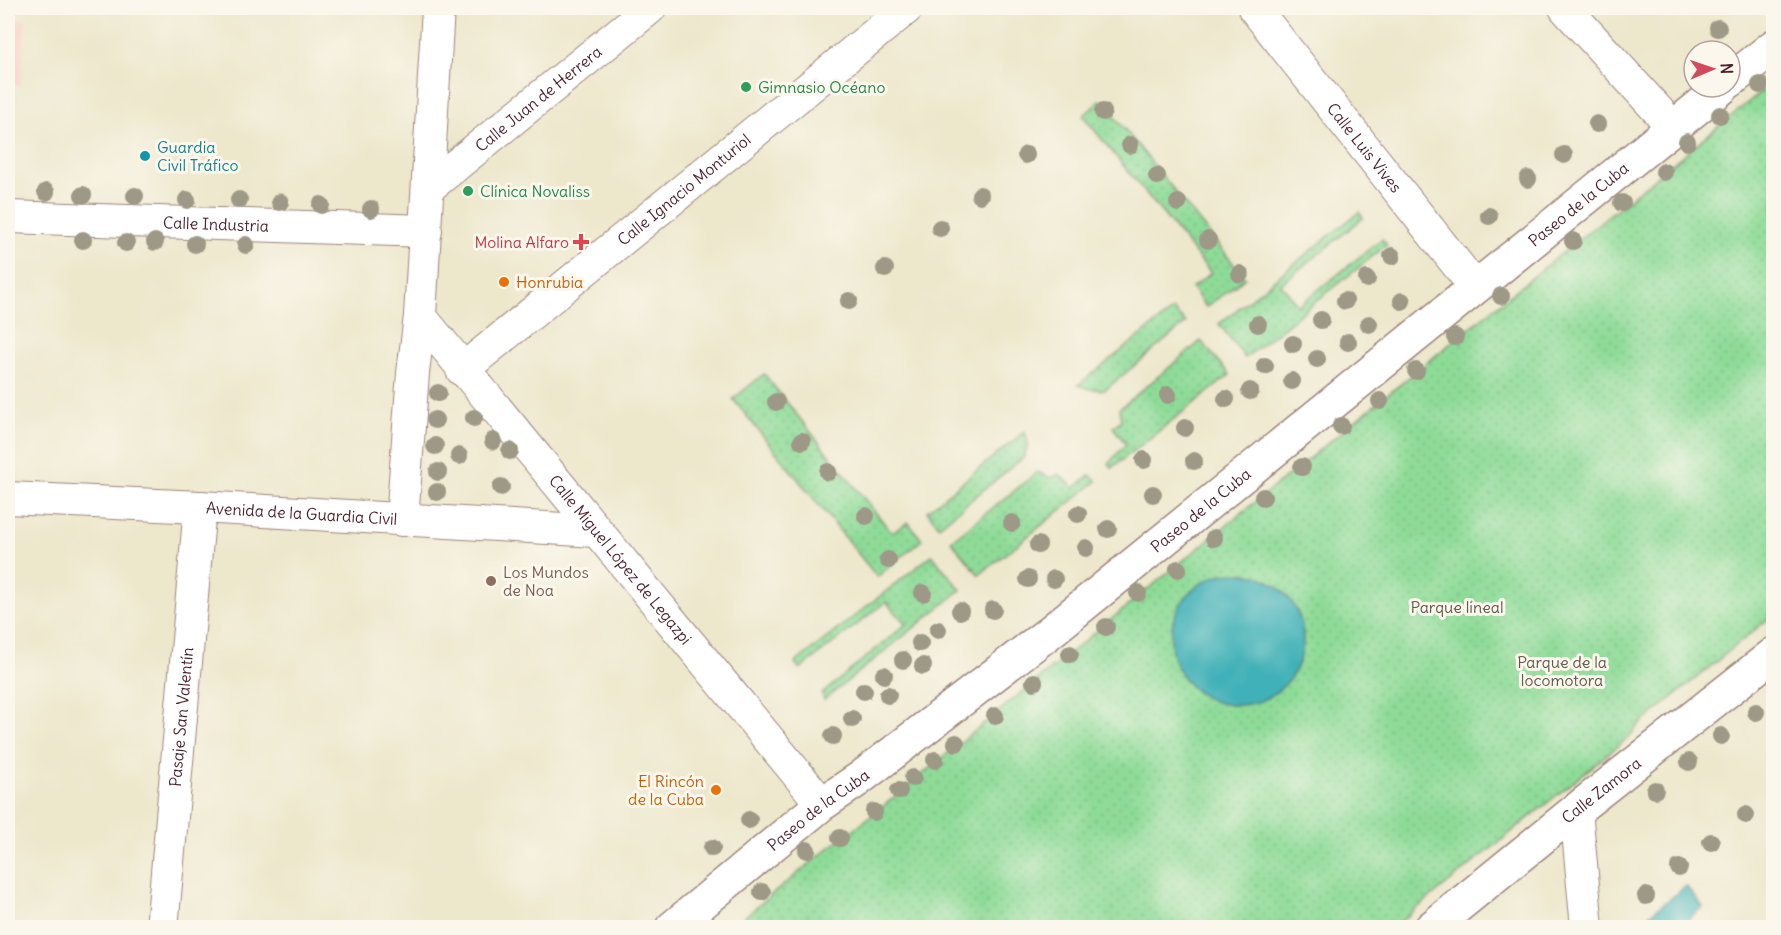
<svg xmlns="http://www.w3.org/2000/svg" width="1781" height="935" viewBox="0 0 1781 935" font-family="Delius,sans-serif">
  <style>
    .built { fill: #f7d1c8 }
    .park { fill: url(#park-dots); stroke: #6c7d62; stroke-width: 1.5 }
    .water { fill: #40b1b8; stroke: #456872; stroke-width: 1.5 }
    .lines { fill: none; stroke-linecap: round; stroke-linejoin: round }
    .minor-casing { stroke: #9c837c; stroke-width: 34 }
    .major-casing { stroke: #9c837c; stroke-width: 36 }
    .minor { stroke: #fff; stroke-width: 32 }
    .major { stroke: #fff; stroke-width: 33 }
    .tree { fill: #9e9886 }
    .leisure-dot { fill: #2e9e5b; stroke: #fbf7ec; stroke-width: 2 }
    .culture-dot { fill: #0f9aa8; stroke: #fbf7ec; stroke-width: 2 }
    .health-dot { fill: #e0444e; stroke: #fbf7ec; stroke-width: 2 }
    .food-dot { fill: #e8710a; stroke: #fbf7ec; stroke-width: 2 }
    .education-dot { fill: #8d6e63; stroke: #fbf7ec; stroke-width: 2 }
    .labels { text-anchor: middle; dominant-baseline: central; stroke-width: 6; stroke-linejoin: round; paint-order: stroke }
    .leisure-label { font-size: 16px; fill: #27864d; stroke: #fbf7ec; text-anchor: start }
    .street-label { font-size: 16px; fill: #4a1f2b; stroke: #fbf7ec }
    .culture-label { font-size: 16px; fill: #0d838f; stroke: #fbf7ec; text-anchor: start }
    .health-label { font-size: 16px; fill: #be3a42; stroke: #fbf7ec; text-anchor: end }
    .food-label { font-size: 16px; fill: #c56008; stroke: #fbf7ec; text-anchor: start }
    .education-label { font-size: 16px; fill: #785e54; stroke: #fbf7ec; text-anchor: start }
    .park-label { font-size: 16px; fill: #5e574c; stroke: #fbf7ec }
  </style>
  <defs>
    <pattern id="park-dots" width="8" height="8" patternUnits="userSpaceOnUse" patternTransform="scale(1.5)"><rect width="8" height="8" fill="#8edb98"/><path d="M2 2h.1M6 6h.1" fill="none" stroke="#7cbc83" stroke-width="1.8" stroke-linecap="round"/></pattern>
  </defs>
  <rect width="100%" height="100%" fill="#fbf7ec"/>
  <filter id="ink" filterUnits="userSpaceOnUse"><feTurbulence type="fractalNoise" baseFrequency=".0167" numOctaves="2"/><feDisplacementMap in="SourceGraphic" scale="12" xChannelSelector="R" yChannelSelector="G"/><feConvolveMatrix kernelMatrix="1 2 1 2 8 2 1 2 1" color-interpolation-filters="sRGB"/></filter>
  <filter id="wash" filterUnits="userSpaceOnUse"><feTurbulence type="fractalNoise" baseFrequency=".008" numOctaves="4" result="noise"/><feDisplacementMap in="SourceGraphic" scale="24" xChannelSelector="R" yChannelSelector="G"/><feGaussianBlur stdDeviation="1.35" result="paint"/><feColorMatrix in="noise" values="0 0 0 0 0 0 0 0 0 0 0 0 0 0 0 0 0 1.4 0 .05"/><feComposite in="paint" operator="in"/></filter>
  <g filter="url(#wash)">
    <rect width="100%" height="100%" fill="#ede7cc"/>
    <polygon class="built" points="8,19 25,20 20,86 8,86"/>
    <g class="park">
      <polygon points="1773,82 1773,615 1638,726 1629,737 1394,927 731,928 830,847 871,816 1159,580"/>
      <polygon points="1101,100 1245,278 1206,307 1192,288 1211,273 1083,116"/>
      <polygon points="1359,212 1363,218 1281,284 1298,306 1382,239 1387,245 1245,358 1219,324"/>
      <polygon points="1173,310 1186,323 1105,390 1090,389 1078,385"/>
      <polygon points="1201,341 1230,375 1112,468 1109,463 1126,444 1113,427 1121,420 1119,409"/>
      <polygon points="764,374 892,533 908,522 922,540 877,577 733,399"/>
      <polygon points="1025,431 1028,444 1024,457 939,526 927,511"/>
      <polygon points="1038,472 1050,478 1059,474 1074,488 1090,475 1097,481 979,575 951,541"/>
      <polygon points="932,555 961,590 824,700 822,694 906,624 886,602 800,669 795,663"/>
    </g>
    <g class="water">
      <circle cx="1237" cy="639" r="66"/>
      <polygon points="1686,886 1703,907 1678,927 1642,927 1639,923"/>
    </g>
  </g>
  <g filter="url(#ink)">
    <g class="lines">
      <g class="minor-casing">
        <g id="minor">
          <path id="s1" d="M 438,8 L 420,316 L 822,804"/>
          <path id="s2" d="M 1254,8 L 1475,287"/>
          <polyline points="1565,8 1673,127"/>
          <path id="s3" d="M 428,188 L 650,8"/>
          <path id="s4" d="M 8,217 L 426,231"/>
          <path id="s5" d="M 462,370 L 907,8"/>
          <path id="s6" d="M 8,498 L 200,507 L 596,531"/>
          <polyline points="402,520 413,373 420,316"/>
          <polyline points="1576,810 1587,928"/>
          <path id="s7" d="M 162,928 L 200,507"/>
        </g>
      </g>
      <g class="major-casing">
        <g id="major">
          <polyline points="1730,81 1774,46"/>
          <path id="s8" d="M 672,928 L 822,804 L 859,779 L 1050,632 L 1723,87"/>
          <path id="s9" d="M 1431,928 L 1576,810 L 1774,654"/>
        </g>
      </g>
      <use href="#minor" class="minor"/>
      <use href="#major" class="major"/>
    </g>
    <g class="tree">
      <circle cx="1718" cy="28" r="9"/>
      <circle cx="1760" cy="85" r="9"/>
      <circle cx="1103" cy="112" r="9"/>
      <circle cx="1720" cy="115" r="9"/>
      <circle cx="1597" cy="124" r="9"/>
      <circle cx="1687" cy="142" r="9"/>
      <circle cx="1130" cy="145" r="9"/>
      <circle cx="1026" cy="155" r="9"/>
      <circle cx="1564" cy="155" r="9"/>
      <circle cx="1664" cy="172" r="9"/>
      <circle cx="1157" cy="176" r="9"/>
      <circle cx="1528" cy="179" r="9"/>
      <circle cx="46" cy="192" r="9"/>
      <circle cx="83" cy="195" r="9"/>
      <circle cx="980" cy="195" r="9"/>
      <circle cx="135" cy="196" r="9"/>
      <circle cx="187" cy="200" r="9"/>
      <circle cx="239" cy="200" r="9"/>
      <circle cx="280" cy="202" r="9"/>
      <circle cx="1178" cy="203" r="9"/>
      <circle cx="1622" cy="203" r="9"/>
      <circle cx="321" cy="205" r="9"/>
      <circle cx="371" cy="209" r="9"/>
      <circle cx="1489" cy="216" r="9"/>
      <circle cx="940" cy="228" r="9"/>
      <circle cx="83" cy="240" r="9"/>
      <circle cx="1208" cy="240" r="9"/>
      <circle cx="1573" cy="241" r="9"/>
      <circle cx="155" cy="242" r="9"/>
      <circle cx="126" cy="243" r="9"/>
      <circle cx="195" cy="244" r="9"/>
      <circle cx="246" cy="245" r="9"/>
      <circle cx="1392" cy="256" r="9"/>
      <circle cx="885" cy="269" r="9"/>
      <circle cx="1240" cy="274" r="9"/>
      <circle cx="1367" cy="279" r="9"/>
      <circle cx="1501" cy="296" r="9"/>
      <circle cx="849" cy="301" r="9"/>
      <circle cx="1345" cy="301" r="9"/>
      <circle cx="1402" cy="301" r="9"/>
      <circle cx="1321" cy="320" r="9"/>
      <circle cx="1258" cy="324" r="9"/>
      <circle cx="1369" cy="324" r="9"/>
      <circle cx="1455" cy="337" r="9"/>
      <circle cx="1348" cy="342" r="9"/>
      <circle cx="1293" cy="344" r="9"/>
      <circle cx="1317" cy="359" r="9"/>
      <circle cx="1265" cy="366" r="9"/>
      <circle cx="1416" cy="371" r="9"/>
      <circle cx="1292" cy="381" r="9"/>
      <circle cx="1250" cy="391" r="9"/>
      <circle cx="438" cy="393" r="9"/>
      <circle cx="1168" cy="395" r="9"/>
      <circle cx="1226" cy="399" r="9"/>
      <circle cx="1380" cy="401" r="9"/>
      <circle cx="776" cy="402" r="9"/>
      <circle cx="474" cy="418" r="9"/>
      <circle cx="435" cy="420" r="9"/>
      <circle cx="1341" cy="426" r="9"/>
      <circle cx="1185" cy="428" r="9"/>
      <circle cx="493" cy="441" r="9"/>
      <circle cx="802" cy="441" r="9"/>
      <circle cx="435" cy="446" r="9"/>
      <circle cx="510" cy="451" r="9"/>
      <circle cx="459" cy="456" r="9"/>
      <circle cx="1144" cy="460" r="9"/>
      <circle cx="1194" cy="461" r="9"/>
      <circle cx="1302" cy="467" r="9"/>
      <circle cx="438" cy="472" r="9"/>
      <circle cx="828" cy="472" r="9"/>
      <circle cx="501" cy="487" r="9"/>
      <circle cx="437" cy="492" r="9"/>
      <circle cx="1153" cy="494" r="9"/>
      <circle cx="1263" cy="497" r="9"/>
      <circle cx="1078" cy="514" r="9"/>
      <circle cx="866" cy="516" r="9"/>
      <circle cx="1012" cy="523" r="9"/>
      <circle cx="1108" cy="529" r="9"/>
      <circle cx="1214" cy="538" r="9"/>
      <circle cx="1038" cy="545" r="9"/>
      <circle cx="1086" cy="548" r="9"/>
      <circle cx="888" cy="560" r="9"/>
      <circle cx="1178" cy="569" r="9"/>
      <circle cx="1028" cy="579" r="9"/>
      <circle cx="1054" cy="579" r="9"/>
      <circle cx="923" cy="593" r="9"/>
      <circle cx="1138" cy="593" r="9"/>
      <circle cx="993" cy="610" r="9"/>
      <circle cx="960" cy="611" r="9"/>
      <circle cx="1106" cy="627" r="9"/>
      <circle cx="938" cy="630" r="9"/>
      <circle cx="920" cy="643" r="9"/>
      <circle cx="1070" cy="654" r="9"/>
      <circle cx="903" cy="660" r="9"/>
      <circle cx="923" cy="666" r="9"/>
      <circle cx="884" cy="675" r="9"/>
      <circle cx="1034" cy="682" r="9"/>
      <circle cx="864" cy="691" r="9"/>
      <circle cx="888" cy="695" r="9"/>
      <circle cx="1756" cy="712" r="9"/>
      <circle cx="995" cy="716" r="9"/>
      <circle cx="852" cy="719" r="9"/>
      <circle cx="833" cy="736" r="9"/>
      <circle cx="1721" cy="736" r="9"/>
      <circle cx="956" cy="743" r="9"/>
      <circle cx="935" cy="760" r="9"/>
      <circle cx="1689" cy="762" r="9"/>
      <circle cx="913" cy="778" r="9"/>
      <circle cx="1655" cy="790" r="9"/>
      <circle cx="899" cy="791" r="9"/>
      <circle cx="874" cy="812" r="9"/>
      <circle cx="1746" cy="815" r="9"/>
      <circle cx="749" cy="820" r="9"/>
      <circle cx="840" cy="838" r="9"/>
      <circle cx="1711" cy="842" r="9"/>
      <circle cx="712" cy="848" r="9"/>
      <circle cx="807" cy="850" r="9"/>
      <circle cx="1679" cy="868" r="9"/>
      <circle cx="762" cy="892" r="9"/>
      <circle cx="1646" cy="896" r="9"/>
    </g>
  </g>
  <g class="leisure-dot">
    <circle cx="746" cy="87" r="6"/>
    <circle cx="468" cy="191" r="6"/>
  </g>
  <circle class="culture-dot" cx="145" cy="156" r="6"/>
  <path class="health-dot" d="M578 233h6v6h6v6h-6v6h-6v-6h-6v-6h6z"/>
  <g class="food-dot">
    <circle cx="504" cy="282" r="6"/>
    <circle cx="716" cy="790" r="6"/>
  </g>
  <circle class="education-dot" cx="491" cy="581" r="6"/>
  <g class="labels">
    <g class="leisure-label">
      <text x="758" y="87">Gimnasio Océano</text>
      <text x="480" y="191">Clínica Novaliss</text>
    </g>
    <g class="street-label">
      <text stroke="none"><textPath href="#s3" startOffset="142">Calle Juan de Herrera</textPath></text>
      <text stroke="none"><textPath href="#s2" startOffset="178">Calle Luis Vives</textPath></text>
      <text stroke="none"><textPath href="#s5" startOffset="286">Calle Ignacio Monturiol</textPath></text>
      <text stroke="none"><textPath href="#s8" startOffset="1160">Paseo de la Cuba</textPath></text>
      <text stroke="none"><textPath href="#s4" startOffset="208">Calle Industria</textPath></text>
      <text stroke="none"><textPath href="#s8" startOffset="674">Paseo de la Cuba</textPath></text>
      <text stroke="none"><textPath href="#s6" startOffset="294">Avenida de la Guardia Civil</textPath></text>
      <text stroke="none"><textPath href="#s1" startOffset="624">Calle Miguel López de Legazpi</textPath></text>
      <text stroke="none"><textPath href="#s7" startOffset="212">Pasaje San Valentín</textPath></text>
      <text stroke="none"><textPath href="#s9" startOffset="219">Calle Zamora</textPath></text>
      <text stroke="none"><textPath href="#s8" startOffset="188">Paseo de la Cuba</textPath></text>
    </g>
    <g class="culture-label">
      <text x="157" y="147">Guardia<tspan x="157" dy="18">Civil Tráfico</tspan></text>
    </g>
    <g class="health-label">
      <text x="569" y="242">Molina Alfaro</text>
    </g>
    <g class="food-label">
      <text x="516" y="282">Honrubia</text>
      <text x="704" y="781" text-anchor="end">El Rincón<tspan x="704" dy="18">de la Cuba</tspan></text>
    </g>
    <g class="education-label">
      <text x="503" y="572">Los Mundos<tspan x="503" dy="18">de Noa</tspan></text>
    </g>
    <g class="park-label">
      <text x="1457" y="607">Parque lineal</text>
      <text x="1562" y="662">Parque de la<tspan x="1562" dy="18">locomotora</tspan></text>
    </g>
  </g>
  <rect width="1781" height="935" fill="none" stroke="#fbf7ec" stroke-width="30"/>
  <g transform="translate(1712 69) rotate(88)"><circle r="28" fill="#fbf7ec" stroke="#b4a19f" stroke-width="1.5"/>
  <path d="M0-4.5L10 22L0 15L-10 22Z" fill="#d1495b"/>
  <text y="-9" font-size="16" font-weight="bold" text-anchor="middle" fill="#4a1f2b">N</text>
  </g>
</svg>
